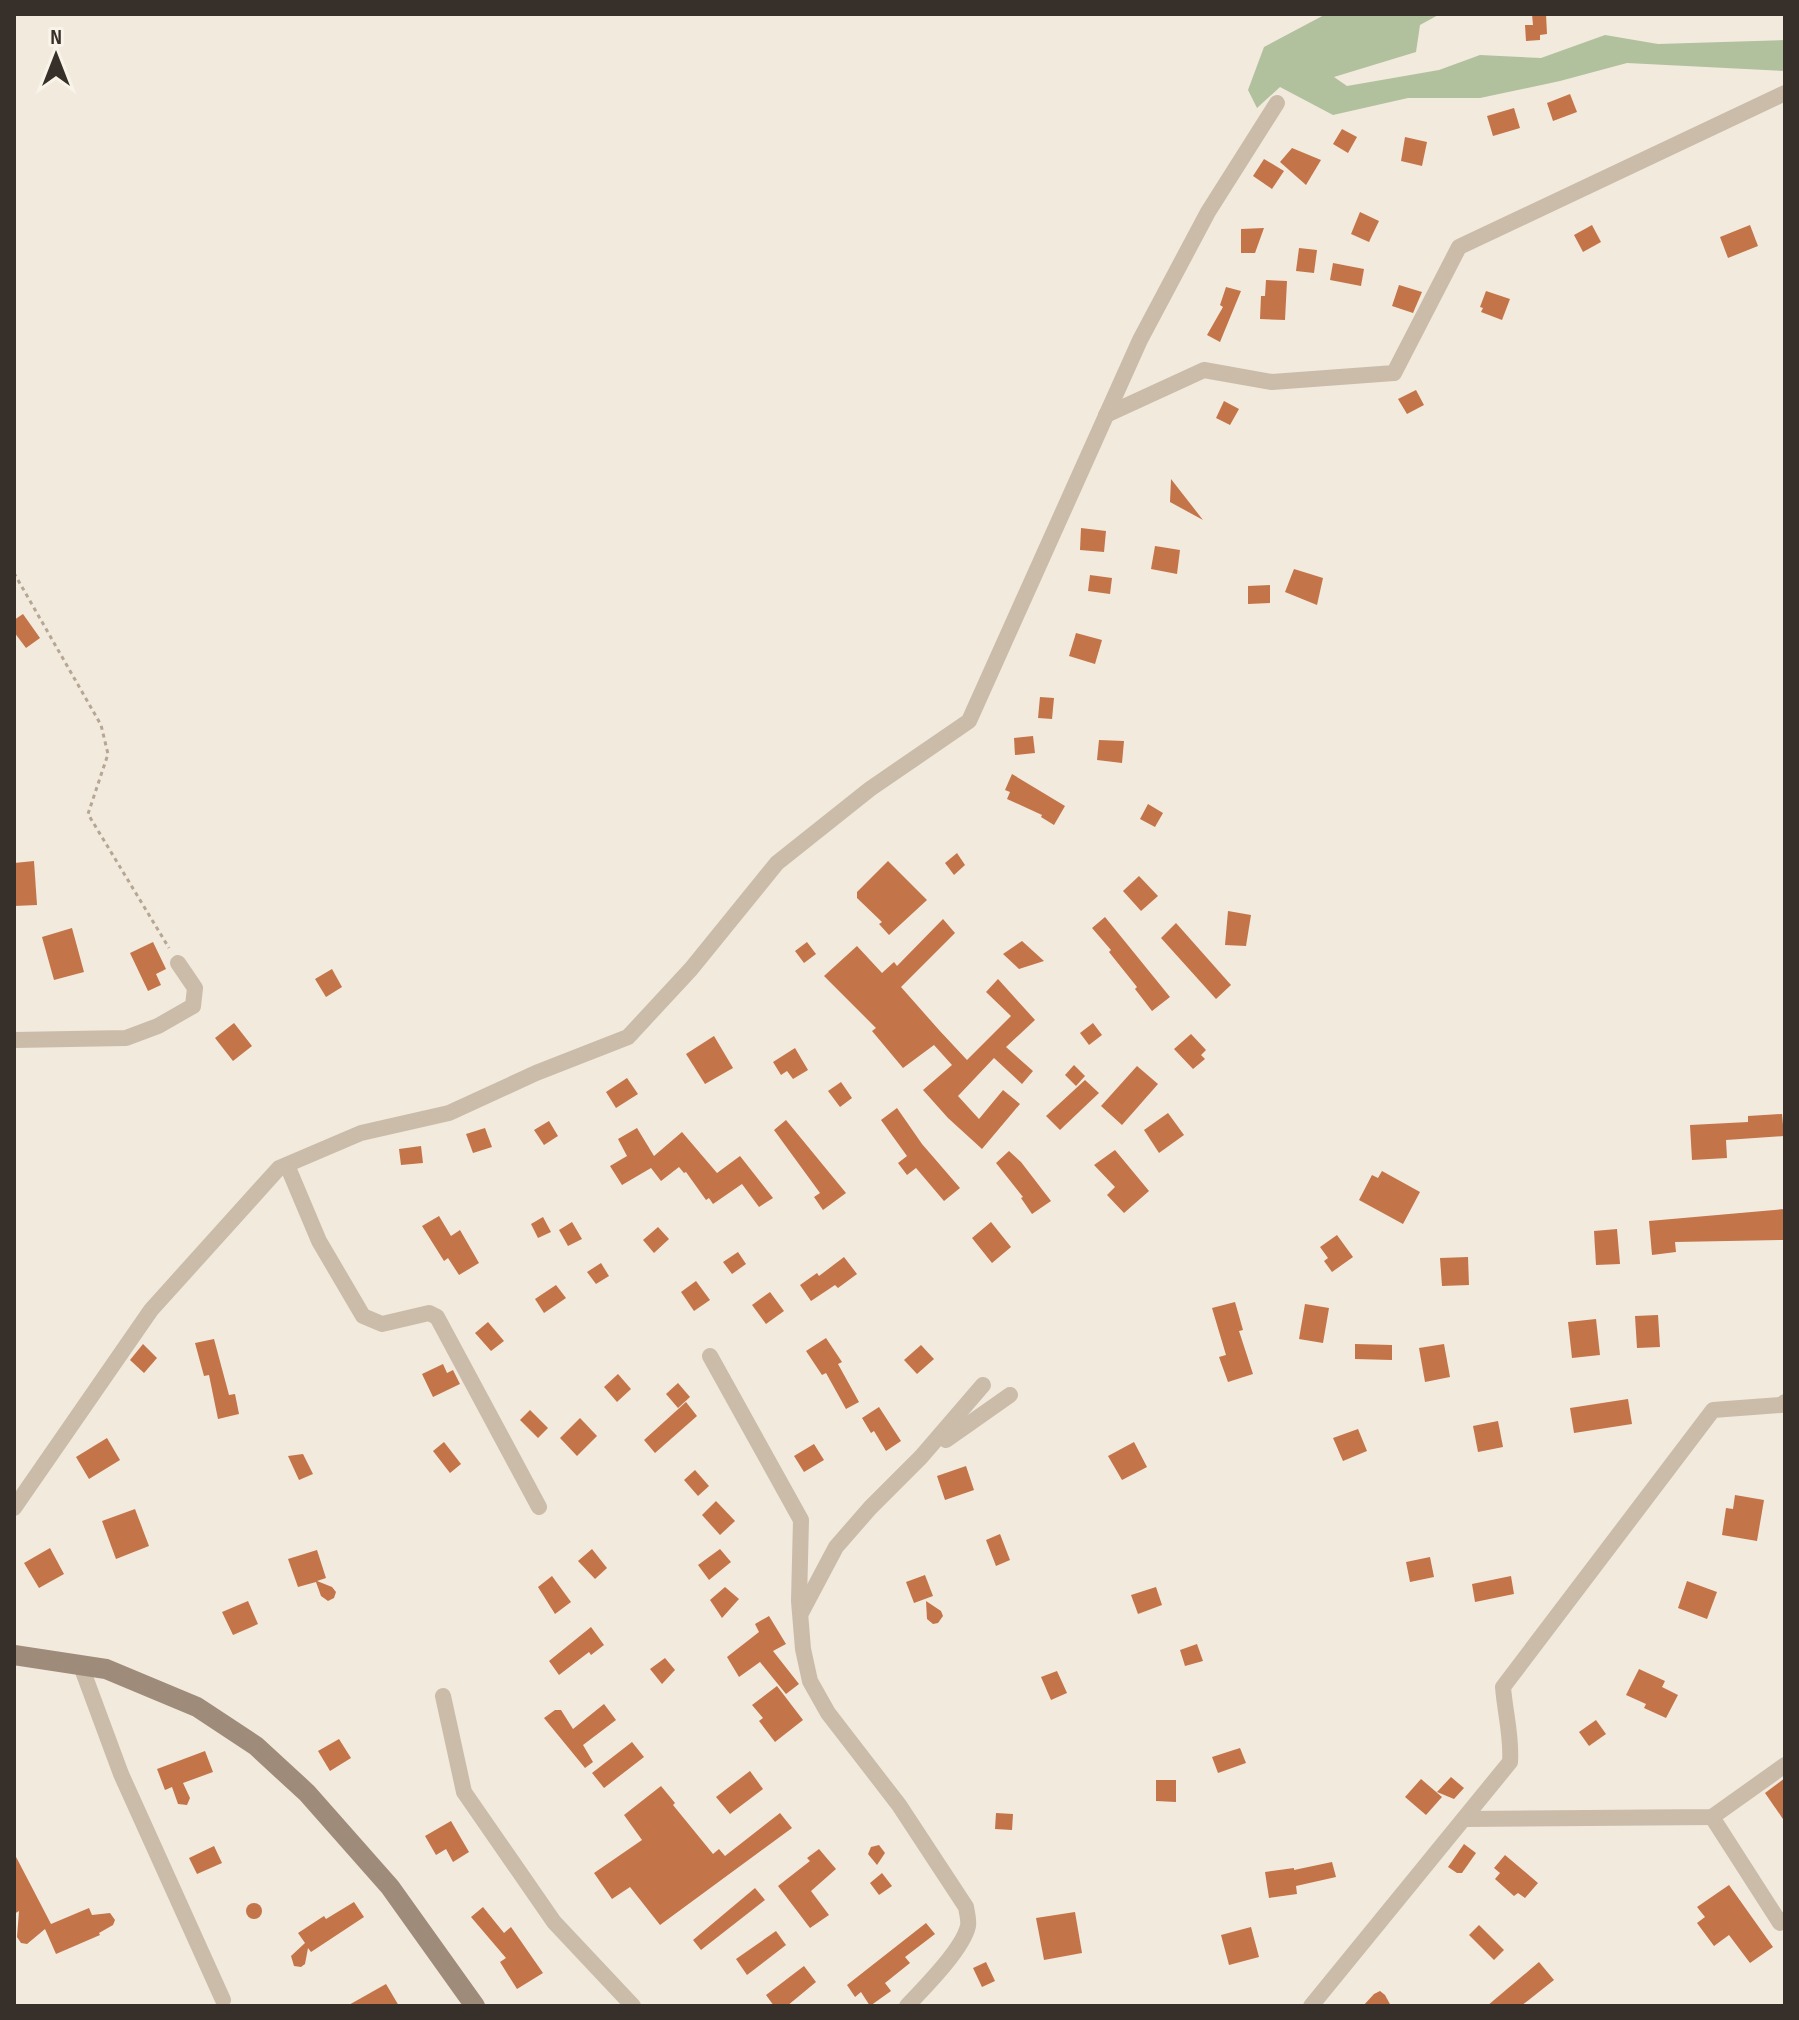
<svg xmlns="http://www.w3.org/2000/svg" width="1799" height="2020" viewBox="0 0 1799 2020" font-family="'Sofia Sans Condensed',sans-serif">
  <style>
    .green { fill: #b1c19d }
    .building { fill: #c47449 }
    .lines { fill: none; stroke-linecap: round; stroke-linejoin: round }
    .path { stroke: #b6a693; stroke-width: 3; stroke-dasharray: 4 4; stroke-linecap: butt }
    .street { stroke: #cabca9; stroke-width: 16 }
    .secondary { stroke: #9e8b7a; stroke-width: 20 }
  </style>
  <rect width="100%" height="100%" fill="#f2eadd"/>
  <polygon class="green" points="1326,14 1440,14 1420,25 1416,52 1334,77 1347,86 1439,70 1480,55 1541,58 1605,35 1658,44 1785,40 1785,71 1627,63 1560,81 1480,98 1408,98 1333,115 1280,87 1257,108 1248,90 1264,47"/>
  <g class="building">
    <polygon points="1532,14 1546,14 1547,34 1540,35 1540,40 1526,41 1525,25 1533,25"/>
    <polygon points="1570,94 1577,112 1553,121 1547,103"/>
    <polygon points="1514,108 1520,128 1493,136 1487,116"/>
    <polygon points="1342,129 1357,137 1348,153 1333,144"/>
    <polygon points="1405,137 1427,142 1422,166 1401,161"/>
    <polygon points="1292,148 1321,160 1306,185 1280,162"/>
    <polygon points="1264,159 1284,171 1272,189 1253,176"/>
    <polygon points="1360,212 1379,221 1369,242 1351,234"/>
    <polygon points="1592,225 1601,242 1583,252 1574,235"/>
    <polygon points="1750,225 1758,246 1728,258 1720,237"/>
    <polygon points="1264,228 1255,253 1241,253 1241,229"/>
    <polygon points="1299,248 1317,250 1314,273 1296,271"/>
    <polygon points="1333,263 1364,269 1361,286 1330,280"/>
    <polygon points="1266,280 1287,281 1285,320 1260,319 1261,296 1265,296"/>
    <polygon points="1399,285 1422,292 1413,313 1392,306"/>
    <polygon points="1226,287 1241,291 1220,342 1207,335 1223,307 1220,305"/>
    <polygon points="1486,291 1510,299 1502,320 1481,312 1483,308 1480,307"/>
    <polygon points="1416,390 1424,405 1407,414 1398,399"/>
    <polygon points="1224,401 1239,409 1230,425 1216,418"/>
    <polygon points="1171,479 1203,520 1170,502"/>
    <polygon points="1081,528 1106,531 1104,552 1080,550"/>
    <polygon points="1155,546 1180,550 1177,574 1151,569"/>
    <polygon points="1294,569 1323,578 1317,605 1285,592"/>
    <polygon points="1090,575 1112,578 1110,594 1088,591"/>
    <polygon points="1270,585 1270,603 1248,604 1248,586"/>
    <polygon points="23,614 40,638 26,648 14,632 14,620"/>
    <polygon points="1076,633 1102,640 1095,664 1069,656"/>
    <polygon points="1040,697 1054,698 1052,719 1038,718"/>
    <polygon points="1033,736 1035,753 1015,755 1014,738"/>
    <polygon points="1099,740 1124,741 1122,763 1097,760"/>
    <polygon points="1012,774 1065,806 1054,825 1041,817 1042,815 1007,799 1010,792 1005,790"/>
    <polygon points="1148,804 1163,813 1155,827 1140,819"/>
    <polygon points="957,853 965,865 954,875 945,863"/>
    <polygon points="34,861 37,905 14,906 14,863"/>
    <polygon points="888,861 927,900 889,935 879,924 882,922 857,898 857,892"/>
    <polygon points="1139,876 1158,896 1141,911 1123,891"/>
    <polygon points="1228,911 1251,915 1246,946 1225,945"/>
    <polygon points="1105,917 1170,997 1152,1011 1135,989 1137,987 1109,952 1111,950 1092,928"/>
    <polygon points="943,919 955,933 901,987 939,1030 967,1060 1011,1016 986,992 998,979 1035,1020 1006,1047 1033,1071 1022,1084 994,1058 958,1096 979,1119 1003,1090 1020,1104 982,1149 948,1118 923,1090 952,1065 934,1045 903,1068 872,1031 876,1028 824,976 857,946 882,973 894,962 897,966"/>
    <polygon points="1176,923 1231,985 1216,999 1161,938"/>
    <polygon points="72,928 84,972 54,980 42,937"/>
    <polygon points="1022,941 1044,961 1019,969 1003,954"/>
    <polygon points="153,942 166,969 156,974 161,985 148,991 130,953"/>
    <polygon points="807,942 816,954 804,963 795,951"/>
    <polygon points="332,969 342,987 326,997 315,979"/>
    <polygon points="234,1023 252,1046 233,1061 215,1038"/>
    <polygon points="1093,1023 1102,1035 1089,1045 1080,1033"/>
    <polygon points="1191,1034 1206,1050 1201,1055 1205,1059 1193,1069 1174,1049"/>
    <polygon points="714,1036 733,1068 705,1084 686,1054"/>
    <polygon points="795,1048 808,1070 793,1079 787,1071 781,1075 773,1062"/>
    <polygon points="1074,1065 1085,1076 1076,1086 1065,1075"/>
    <polygon points="1137,1066 1158,1084 1122,1125 1101,1106"/>
    <polygon points="627,1078 638,1094 616,1108 606,1092"/>
    <polygon points="1085,1080 1099,1093 1060,1130 1046,1116"/>
    <polygon points="841,1082 852,1098 840,1107 828,1091"/>
    <polygon points="897,1108 922,1144 960,1188 944,1201 916,1168 907,1175 898,1163 907,1156 881,1120"/>
    <polygon points="1168,1113 1184,1135 1159,1153 1144,1130"/>
    <polygon points="1782,1114 1784,1136 1726,1140 1727,1158 1692,1160 1690,1125 1748,1122 1748,1116"/>
    <polygon points="786,1120 846,1193 823,1210 814,1197 820,1193 774,1130"/>
    <polygon points="549,1121 558,1136 544,1145 534,1130"/>
    <polygon points="485,1128 492,1147 473,1153 466,1134"/>
    <polygon points="637,1128 654,1156 682,1132 717,1173 740,1156 773,1198 759,1207 742,1184 713,1204 709,1198 706,1200 686,1172 684,1173 679,1167 661,1181 651,1168 622,1185 610,1166 627,1156 618,1139"/>
    <polygon points="421,1146 423,1163 401,1165 399,1149"/>
    <polygon points="1115,1150 1149,1191 1124,1213 1107,1195 1115,1187 1094,1165"/>
    <polygon points="1009,1151 1021,1162 1051,1201 1032,1214 1021,1198 1023,1197 996,1163"/>
    <polygon points="1382,1171 1420,1192 1403,1224 1359,1200 1372,1175 1378,1178"/>
    <polygon points="1785,1209 1784,1240 1675,1242 1676,1252 1652,1255 1649,1221"/>
    <polygon points="439,1216 451,1236 460,1230 479,1263 459,1275 448,1258 444,1261 422,1226"/>
    <polygon points="543,1217 551,1232 538,1238 531,1224"/>
    <polygon points="572,1222 582,1239 568,1246 559,1230"/>
    <polygon points="991,1222 1011,1247 992,1263 972,1238"/>
    <polygon points="658,1227 669,1239 654,1253 643,1240"/>
    <polygon points="1617,1229 1620,1264 1596,1265 1594,1231"/>
    <polygon points="1337,1235 1353,1257 1332,1272 1324,1261 1328,1258 1320,1247"/>
    <polygon points="738,1252 746,1264 732,1274 723,1262"/>
    <polygon points="844,1257 857,1274 838,1288 835,1285 811,1301 800,1285 817,1273 819,1276"/>
    <polygon points="1468,1257 1469,1285 1442,1286 1440,1258"/>
    <polygon points="601,1263 609,1276 596,1284 587,1272"/>
    <polygon points="696,1281 710,1300 694,1311 681,1292"/>
    <polygon points="556,1285 566,1298 544,1313 535,1299"/>
    <polygon points="770,1292 784,1311 766,1324 752,1305"/>
    <polygon points="1235,1302 1243,1330 1239,1331 1253,1374 1228,1382 1219,1357 1226,1355 1212,1308"/>
    <polygon points="1305,1304 1329,1308 1323,1343 1299,1339"/>
    <polygon points="1658,1315 1660,1347 1637,1348 1635,1316"/>
    <polygon points="1596,1319 1600,1355 1572,1358 1568,1322"/>
    <polygon points="488,1322 504,1341 491,1351 475,1333"/>
    <polygon points="826,1338 842,1362 838,1364 859,1402 846,1409 826,1373 822,1375 806,1351"/>
    <polygon points="214,1339 229,1395 235,1394 239,1414 218,1419 209,1375 204,1376 195,1343"/>
    <polygon points="143,1344 157,1358 144,1373 130,1360"/>
    <polygon points="1355,1344 1392,1345 1392,1360 1355,1359"/>
    <polygon points="1444,1344 1450,1377 1425,1382 1419,1348"/>
    <polygon points="921,1345 934,1359 917,1374 904,1360"/>
    <polygon points="443,1364 447,1373 453,1370 460,1384 433,1397 422,1374"/>
    <polygon points="618,1374 631,1389 617,1402 604,1387"/>
    <polygon points="678,1383 690,1397 678,1408 666,1394"/>
    <polygon points="1628,1399 1632,1424 1574,1433 1570,1408"/>
    <polygon points="686,1402 697,1416 655,1453 644,1440"/>
    <polygon points="879,1407 901,1441 886,1451 874,1431 871,1433 862,1418"/>
    <polygon points="530,1410 548,1428 538,1438 520,1420"/>
    <polygon points="580,1418 597,1436 577,1456 560,1438"/>
    <polygon points="1498,1421 1503,1447 1478,1452 1473,1426"/>
    <polygon points="1358,1429 1367,1451 1343,1461 1333,1438"/>
    <polygon points="107,1438 120,1460 89,1479 76,1457"/>
    <polygon points="444,1442 461,1464 450,1473 433,1451"/>
    <polygon points="1134,1442 1147,1467 1122,1480 1108,1456"/>
    <polygon points="814,1444 824,1460 804,1472 794,1456"/>
    <polygon points="303,1454 313,1474 299,1480 288,1456"/>
    <polygon points="966,1466 974,1490 945,1500 937,1476"/>
    <polygon points="695,1470 709,1486 698,1496 684,1480"/>
    <polygon points="1735,1495 1764,1500 1757,1541 1722,1535 1726,1508 1733,1509"/>
    <polygon points="716,1501 735,1521 720,1535 702,1515"/>
    <polygon points="135,1509 149,1546 116,1559 102,1521"/>
    <polygon points="1000,1534 1010,1560 996,1566 986,1540"/>
    <polygon points="50,1548 64,1574 39,1588 24,1563"/>
    <polygon points="592,1549 607,1568 595,1579 578,1561"/>
    <polygon points="720,1549 731,1562 709,1580 698,1565"/>
    <polygon points="317,1550 326,1578 317,1581 332,1587 336,1592 334,1598 328,1601 321,1596 316,1582 298,1587 288,1559"/>
    <polygon points="1430,1557 1434,1577 1410,1582 1406,1562"/>
    <polygon points="925,1575 933,1596 914,1603 906,1582"/>
    <polygon points="552,1576 571,1602 555,1614 538,1587"/>
    <polygon points="1511,1576 1514,1594 1475,1602 1472,1584"/>
    <polygon points="1687,1581 1717,1592 1707,1619 1678,1608"/>
    <polygon points="725,1587 739,1599 722,1618 710,1600"/>
    <polygon points="1156,1587 1162,1605 1138,1614 1131,1595"/>
    <polygon points="248,1601 258,1624 233,1635 222,1612"/>
    <polygon points="926,1601 941,1611 943,1616 938,1623 933,1624 927,1619"/>
    <polygon points="769,1616 786,1644 773,1651 799,1684 786,1694 760,1662 739,1677 727,1657 759,1632 755,1624"/>
    <polygon points="591,1627 604,1645 591,1655 589,1652 559,1675 549,1661"/>
    <polygon points="1197,1644 1203,1661 1185,1666 1180,1650"/>
    <polygon points="665,1658 675,1670 662,1684 650,1669"/>
    <polygon points="1639,1669 1665,1681 1662,1687 1678,1695 1666,1718 1644,1708 1646,1704 1626,1695"/>
    <polygon points="1057,1671 1067,1693 1051,1700 1041,1677"/>
    <polygon points="777,1686 803,1720 775,1742 759,1721 763,1718 752,1705"/>
    <polygon points="604,1704 616,1720 583,1745 593,1762 585,1768 544,1718 555,1710 561,1710 573,1729"/>
    <polygon points="1596,1720 1606,1734 1589,1746 1579,1732"/>
    <polygon points="339,1739 351,1758 330,1771 318,1751"/>
    <polygon points="632,1742 644,1757 604,1788 592,1773"/>
    <polygon points="1240,1748 1246,1763 1218,1773 1212,1757"/>
    <polygon points="205,1751 213,1772 183,1783 190,1798 187,1805 178,1804 172,1787 165,1790 157,1769"/>
    <polygon points="750,1771 763,1789 730,1814 716,1797"/>
    <polygon points="1451,1777 1464,1788 1454,1799 1437,1792"/>
    <polygon points="1785,1778 1785,1822 1765,1793"/>
    <polygon points="1421,1779 1442,1797 1426,1815 1405,1797"/>
    <polygon points="1156,1780 1176,1780 1176,1802 1156,1801"/>
    <polygon points="661,1786 675,1803 673,1805 713,1854 719,1849 725,1856 780,1813 792,1828 660,1925 630,1887 612,1899 594,1873 642,1840 624,1815"/>
    <polygon points="996,1813 1013,1814 1012,1830 995,1829"/>
    <polygon points="451,1821 469,1852 453,1862 446,1849 436,1855 425,1836"/>
    <polygon points="1464,1844 1476,1853 1462,1873 1457,1873 1448,1867"/>
    <polygon points="879,1845 885,1853 877,1865 868,1854 871,1847"/>
    <polygon points="214,1846 222,1863 197,1874 189,1858"/>
    <polygon points="819,1849 836,1869 811,1891 829,1915 810,1928 778,1886 810,1861 807,1858"/>
    <polygon points="14,1853 51,1924 89,1908 92,1915 110,1913 115,1920 113,1925 99,1933 100,1935 56,1954 45,1929 27,1944 21,1943 17,1937 19,1911 14,1914"/>
    <polygon points="1505,1855 1538,1883 1525,1898 1518,1893 1514,1896 1495,1879 1500,1873 1494,1868"/>
    <polygon points="1332,1862 1336,1877 1296,1886 1297,1894 1269,1898 1265,1872 1294,1868 1294,1870"/>
    <polygon points="882,1873 892,1886 879,1895 870,1883"/>
    <polygon points="1729,1885 1773,1947 1750,1963 1729,1935 1714,1946 1697,1923 1705,1917 1697,1907"/>
    <polygon points="755,1888 765,1900 701,1950 693,1940"/>
    <polygon points="354,1902 364,1917 311,1952 308,1948 305,1964 301,1967 294,1966 291,1956 305,1943 298,1933 324,1916 326,1919"/>
    <circle cx="254" cy="1911" r="8"/>
    <polygon points="483,1907 504,1933 511,1927 543,1973 517,1989 500,1962 506,1958 471,1917"/>
    <polygon points="1075,1912 1082,1953 1044,1960 1036,1918"/>
    <polygon points="926,1923 935,1934 905,1957 910,1963 885,1983 891,1991 870,2006 861,1992 855,1997 847,1985"/>
    <polygon points="1479,1925 1504,1950 1494,1960 1469,1935"/>
    <polygon points="1251,1927 1259,1957 1229,1965 1221,1935"/>
    <polygon points="776,1931 786,1945 747,1975 736,1959"/>
    <polygon points="986,1962 995,1981 982,1987 973,1968"/>
    <polygon points="1539,1962 1554,1980 1521,2006 1487,2006"/>
    <polygon points="804,1966 816,1982 787,2006 774,2006 766,1995"/>
    <polygon points="386,1984 399,2006 347,2006"/>
    <polygon points="1380,1991 1385,1995 1391,2006 1363,2006 1374,1994"/>
  </g>
  <g class="lines">
    <polyline class="path" points="14,573 101,725 108,754 88,814 169,948"/>
    <g class="street">
      <polyline points="1106,415 1204,370 1272,382 1394,373 1459,247 1785,93"/>
      <polyline points="14,1040 126,1038 158,1026 193,1006 195,988 178,963"/>
      <polyline points="287,1165 319,1241 363,1316 382,1324 429,1313 437,1317 539,1507"/>
      <path d="M 710,1356 L 801,1520 L 799,1601 L 803,1649 L 810,1681 L 828,1713 L 899,1805 L 966,1907 C 967,1913 969,1920 968,1926 C 963,1949 924,1988 907,2006"/>
      <polyline points="946,1440 1010,1395"/>
      <polyline points="14,1508 151,1310 279,1168 361,1133 449,1113 536,1073 628,1037 691,969 777,863 870,789 969,721 1140,340 1208,212 1277,103"/>
      <polyline points="801,1613 836,1547 870,1508 921,1457 983,1385"/>
      <polyline points="81,1666 121,1774 223,2000"/>
      <polyline points="443,1696 464,1792 554,1922 633,2006"/>
      <polyline points="1712,1817 1780,1923 1785,1920"/>
      <polyline points="1466,1819 1712,1817 1785,1765"/>
      <path d="M 1311,2006 L 1510,1762 C 1512,1737 1505,1713 1503,1687 L 1713,1410 L 1781,1405 L 1785,1402"/>
    </g>
    <polyline class="secondary" points="14,1655 106,1669 197,1707 256,1746 307,1793 390,1887 475,2006"/>
  </g>
  <rect width="1799" height="2020" fill="none" stroke="#372f29" stroke-width="32"/>
  <g transform="translate(56 56)" stroke="#f9f4e9" stroke-width="6" paint-order="stroke">
  <path d="M0-6L14 30L0 20L-14 30Z" fill="#372f29"/>
  <text y="-12" font-size="22" font-weight="bold" text-anchor="middle" fill="#372f29">N</text>
  </g>
</svg>
